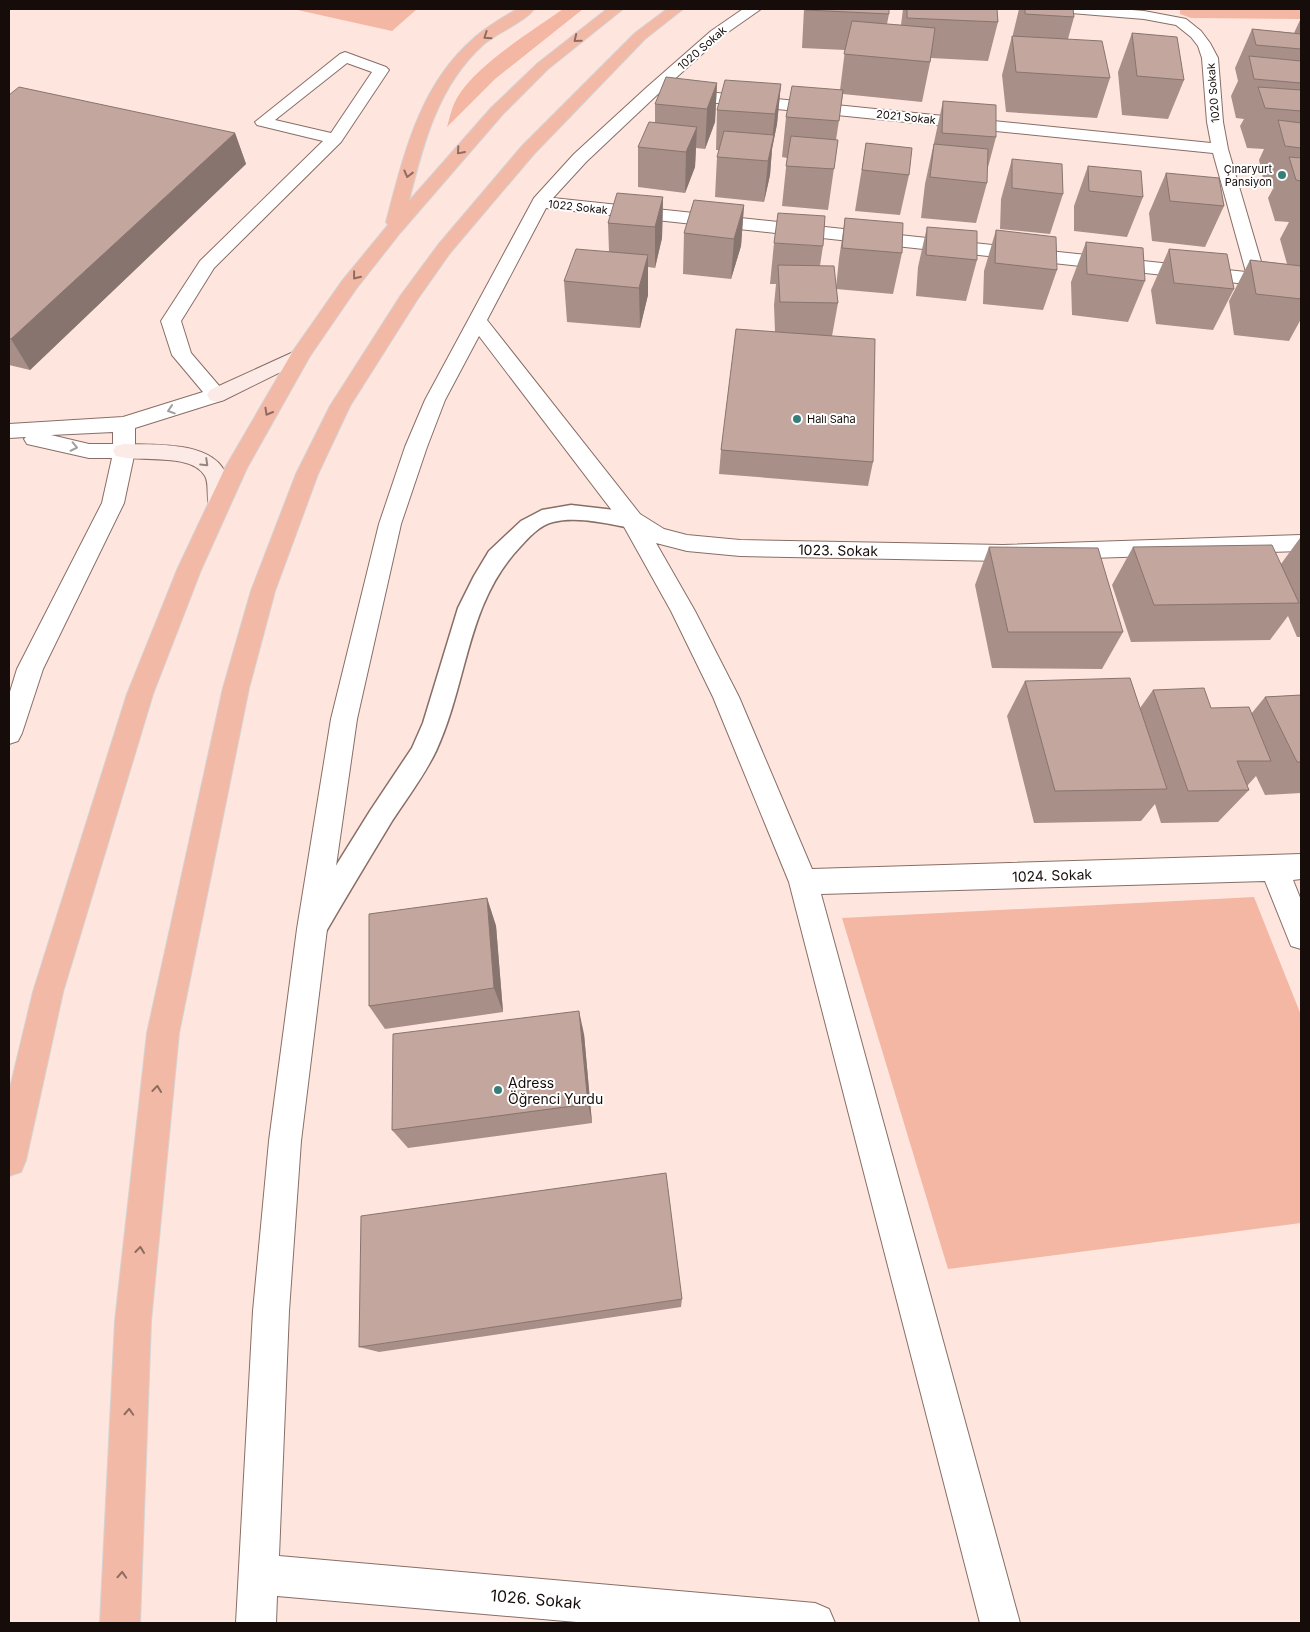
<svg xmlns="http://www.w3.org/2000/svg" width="1310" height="1632" viewBox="0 0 1310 1632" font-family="Inter,sans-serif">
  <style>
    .green { fill: #f4b7a4 }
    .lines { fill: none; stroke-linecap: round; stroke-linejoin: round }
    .lane-casing { stroke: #886e66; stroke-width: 3 }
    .street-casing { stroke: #886e66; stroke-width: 2 }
    .secondary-casing { stroke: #886e66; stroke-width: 2 }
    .highway-casing { stroke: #d5d3d3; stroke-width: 2 }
    .lane { fill: #fff; fill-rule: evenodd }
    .street { fill: #fff; fill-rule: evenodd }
    .secondary { fill: #fbeae5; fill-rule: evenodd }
    .highway { fill: #f2b9a7; fill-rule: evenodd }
    .wall { fill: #a88f88 }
    .shaded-wall { fill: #88746f }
    .building { fill: #c3a69e; stroke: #88746f }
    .oneway { stroke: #8f6c60 }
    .oneway2 { stroke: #a29e9d }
    .oneway3 { stroke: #948782 }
    .poi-dot { fill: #377e78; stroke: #fff; stroke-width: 2 }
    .labels { text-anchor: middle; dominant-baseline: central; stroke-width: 4; stroke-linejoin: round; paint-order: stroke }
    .far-street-label { font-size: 11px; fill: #160d0a; stroke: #fff }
    .far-poi-label { font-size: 11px; fill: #160d0a; stroke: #fff; text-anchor: end }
    .street-label { font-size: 14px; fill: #160d0a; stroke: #fff }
    .poi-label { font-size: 14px; fill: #160d0a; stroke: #fff; text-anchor: start }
    .near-street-label { font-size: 16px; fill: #160d0a; stroke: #fff }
  </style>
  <rect width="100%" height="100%" fill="#fee6df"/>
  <g class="green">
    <polygon points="293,9 417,9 392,31"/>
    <path d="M 563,9 L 583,9 L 495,79 L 447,127 C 450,117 452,106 457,98 C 476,65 532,31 563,9 Z"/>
    <polygon points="1180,9 1301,9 1301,19 1191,18 1180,14"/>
    <polygon points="1254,897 1301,1015 1301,1223 948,1269 842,918"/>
  </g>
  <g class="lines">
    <g class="lane-casing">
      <path id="lane" d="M 571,505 L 632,512 L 640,515 L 643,520 L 640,525 L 632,528 C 607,524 578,516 553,522 C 540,525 529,537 520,547 C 466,604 468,682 436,751 C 424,776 407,798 392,821 C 369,859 346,897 324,935 L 314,939 L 304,935 L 300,926 L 304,917 L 370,811 L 412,748 L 423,723 L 458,608 L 474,576 L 489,551 L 521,521 L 542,510 Z"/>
    </g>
    <g class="street-casing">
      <g id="street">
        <polygon points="743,9 761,9 721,37 658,94 586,162 553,198 1246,272 1213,153 678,99 672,97 670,94 672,91 678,89 1211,143 1207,122 1202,58 1198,46 1191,37 1176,25 1144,19 1071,13 1066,12 1064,9 1120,9 1144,11 1181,18 1186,19 1201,31 1210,43 1218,58 1223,122 1228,149 1265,275 1301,278 1301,290 546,208 487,320 640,514 664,529 687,535 740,540 1003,545 1301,535 1301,551 1003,561 740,556 687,551 656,543 695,611 739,697 812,869 1301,854 1301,879 1293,880 1301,900 1301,949 1291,946 1265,881 821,894 1020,1623 980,1623 789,882 713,697 671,611 623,525 479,336 445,400 427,447 401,524 357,719 327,929 301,1141 289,1311 279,1556 815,1603 829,1609 835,1623 588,1623 277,1596 276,1623 236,1623 253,1311 269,1141 297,929 331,719 379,524 405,447 425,400 534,198 574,154 646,88 711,31"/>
        <path d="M 345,52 L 386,67 L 389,70 L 341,142 L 214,268 L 181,321 L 191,353 L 227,395 L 224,400 L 135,428 L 135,451 L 124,503 L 43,669 L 22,733 L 18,741 L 9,744 L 9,695 L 17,669 L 102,503 L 112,458 L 89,458 L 27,444 L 24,439 L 26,437 L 9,438 L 9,424 L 123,417 L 203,392 L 172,355 L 161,321 L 200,261 L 323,141 L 257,125 L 255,122 L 340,54 ZM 347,63 L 372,72 L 331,133 L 275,120 ZM 113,432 L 113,444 L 89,444 L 51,435 Z"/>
      </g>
    </g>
    <g class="secondary-casing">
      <g id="secondary">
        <polygon points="300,349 307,351 310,355 307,359 224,400 217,402 210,400 207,395 210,390"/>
        <path d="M 124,444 C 156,445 223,440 228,483 C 229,492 232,501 227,510 L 219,512 L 211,510 C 205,499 210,485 205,476 C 191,452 140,463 116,456 L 113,451 L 116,446 Z"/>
      </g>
    </g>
    <g class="highway-casing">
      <g id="highway">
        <path d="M 517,9 L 534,9 C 526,21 497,33 484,44 C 438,85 423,144 409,201 L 491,108 L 538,63 L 607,9 L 623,9 L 548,69 L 503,114 L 400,233 L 356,289 L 310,356 L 247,468 L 201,570 L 153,694 L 63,992 L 26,1160 L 21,1172 L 9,1176 L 9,1092 L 33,992 L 127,694 L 177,570 L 225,468 L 293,351 L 342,281 L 388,225 L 386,222 C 404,155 419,86 473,39 C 486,27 502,18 517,9 Z"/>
        <polygon points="667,9 683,9 645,39 534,154 450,253 417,300 350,406 318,474 275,591 249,688 179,1033 151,1321 140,1623 100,1623 115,1321 147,1033 223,688 251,591 296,474 330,406 401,295 438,245 522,146 635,33"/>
      </g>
    </g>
    <use href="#lane" class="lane"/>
    <use href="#street" class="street"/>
    <use href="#secondary" class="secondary"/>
    <use href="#highway" class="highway"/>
  </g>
  <g class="wall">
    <polygon points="804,9 889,9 889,14 887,24 901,25 903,9 997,9 998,22 988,61 931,58 922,102 843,94 836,140 838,140 828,210 782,206 787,158 782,157 786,117 840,90 845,50 802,48"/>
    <polygon points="1019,9 1073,9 1074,17 1068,39 1110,78 1097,118 1006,112 1002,75 1012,36 1013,36 1013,34"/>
    <polygon points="1301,18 1301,319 1289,341 1234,335 1229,301 1250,260 1287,264 1280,239 1289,222 1275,221 1268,198 1274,187 1265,187 1259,160 1264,149 1247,148 1240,126 1244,119 1236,118 1231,96 1238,81 1235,68 1252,29 1294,33"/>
    <polygon points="1132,33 1184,80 1168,119 1122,115 1118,72"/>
    <polygon points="717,83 715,122 705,149 696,148 695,167 685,193 638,187 638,147 655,122 655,104"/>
    <polygon points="781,84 777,124 772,149 770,175 764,202 715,197 717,157 719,150 716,150 717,110"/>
    <polygon points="9,95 235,133 246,164 30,370 9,365"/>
    <polygon points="943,101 996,137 987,171 987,183 976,223 921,218 925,184"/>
    <polygon points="866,143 909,175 900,215 855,211"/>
    <polygon points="1012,159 1063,194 1050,234 1000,229 1001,199"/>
    <polygon points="1088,166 1143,197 1127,237 1074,231 1074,206"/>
    <polygon points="1166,173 1224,206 1205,247 1152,241 1149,213"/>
    <polygon points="663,197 662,238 655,268 648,267 648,295 640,328 567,322 564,281 609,251 608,223"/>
    <polygon points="744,205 741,246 731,279 683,274 684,233"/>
    <polygon points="845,218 902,253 893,294 836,289 838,303 832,336 873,462 868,486 719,474 721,450 775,332 774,305 776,284 770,284 774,243 823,246 820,266 836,288 839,259"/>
    <polygon points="927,227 977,260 966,301 916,296 918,267"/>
    <polygon points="996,230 1057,270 1043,310 983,304 984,271"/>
    <polygon points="1086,242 1145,281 1128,322 1072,315 1071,282"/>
    <polygon points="1169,249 1234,289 1213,330 1156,324 1151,290"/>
    <polygon points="1300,538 1301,538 1301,637 1297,637 1288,616 1270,640 1131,642 1112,585 1133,547 1281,564"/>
    <polygon points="989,547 1123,632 1102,669 992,668 975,585"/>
    <polygon points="1025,681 1140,708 1153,690 1211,708 1251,714 1265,697 1301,695 1301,793 1265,795 1256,776 1247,786 1249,790 1218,822 1161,823 1155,804 1141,821 1034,823 1007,716"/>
    <polygon points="487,898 496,926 503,1012 385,1029 369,1006"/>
    <polygon points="584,1034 592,1123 408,1148 392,1130"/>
    <polygon points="682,1299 681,1307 379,1352 359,1347"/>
  </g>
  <g class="shaded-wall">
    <polygon points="717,83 715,122 705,149 707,109"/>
    <polygon points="781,84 777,124 772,149 770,175 764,202 768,161 772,140 775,114"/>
    <polygon points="697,127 695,167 685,193 686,152"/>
    <polygon points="235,133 246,164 30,370 11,339"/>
    <polygon points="663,197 662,238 655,268 655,227"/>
    <polygon points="744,205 741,246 731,279 734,239"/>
    <polygon points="648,255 648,295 640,328 639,288"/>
    <polygon points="487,898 496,926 503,1012 494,988"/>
    <polygon points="579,1011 584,1034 592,1123 588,1104"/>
  </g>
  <g class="building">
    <polygon points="806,9 889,9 889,14 806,10"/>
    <polygon points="907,9 997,9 998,22 907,18"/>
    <polygon points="1025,9 1073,9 1074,17 1025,14"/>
    <polygon points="852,21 935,28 930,62 844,54"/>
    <polygon points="1252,29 1301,34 1301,49 1256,45"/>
    <polygon points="1132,33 1177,37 1184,80 1137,76"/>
    <polygon points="1012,36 1102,41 1110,78 1016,72"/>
    <polygon points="1249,56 1301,61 1301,83 1254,79"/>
    <polygon points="666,77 717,83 707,109 655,104"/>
    <polygon points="725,80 781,84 775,114 717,110"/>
    <polygon points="792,86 843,90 839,121 786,117"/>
    <polygon points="19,87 235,133 11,339 9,338 9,95"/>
    <polygon points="1258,87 1301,90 1301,111 1265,108"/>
    <polygon points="943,101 996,105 996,137 942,133"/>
    <polygon points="1278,120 1301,123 1301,148 1285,146"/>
    <polygon points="649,122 697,127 686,152 638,147"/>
    <polygon points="724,131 774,135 768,161 717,157"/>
    <polygon points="791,136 838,140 834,169 786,166"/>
    <polygon points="866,143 912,148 909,175 862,170"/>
    <polygon points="934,144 988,149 987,183 930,177"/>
    <polygon points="1289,157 1301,158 1301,181 1296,180"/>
    <polygon points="1012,159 1062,164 1063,194 1012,188"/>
    <polygon points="1088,166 1141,171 1143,197 1089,191"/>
    <polygon points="1166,173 1219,178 1224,206 1170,201"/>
    <polygon points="617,193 663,197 655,227 608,223"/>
    <polygon points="694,200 744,205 734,239 684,233"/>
    <polygon points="778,213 825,216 823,246 774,243"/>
    <polygon points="845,218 903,223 902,253 842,248"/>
    <polygon points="927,227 977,231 977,260 926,255"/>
    <polygon points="996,230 1056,237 1057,270 995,263"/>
    <polygon points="1086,242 1143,248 1145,281 1087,274"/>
    <polygon points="576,249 648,255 639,288 564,281"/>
    <polygon points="1169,249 1227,254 1234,289 1174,283"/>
    <polygon points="1250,260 1301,266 1301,299 1256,294"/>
    <polygon points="778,265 834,266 838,303 780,302"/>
    <polygon points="736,329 875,339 873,462 721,450"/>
    <polygon points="1272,545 1299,603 1154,605 1133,547"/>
    <polygon points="989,547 1098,548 1123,632 1008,632"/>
    <polygon points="1130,678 1167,789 1055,791 1025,681"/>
    <polygon points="1204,688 1211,708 1249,707 1271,761 1237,761 1249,790 1188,791 1153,690"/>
    <polygon points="1301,695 1301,762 1297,762 1265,697"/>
    <polygon points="487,898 494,988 369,1006 369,914"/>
    <polygon points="579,1011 588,1104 392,1130 393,1034"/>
    <polygon points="666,1173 682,1299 359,1347 361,1216"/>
  </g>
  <defs><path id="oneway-chevron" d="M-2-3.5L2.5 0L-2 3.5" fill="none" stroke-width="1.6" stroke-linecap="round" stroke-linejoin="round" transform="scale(1.25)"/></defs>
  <g class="oneway">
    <use href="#oneway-chevron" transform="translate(487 36) rotate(146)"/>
    <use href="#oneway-chevron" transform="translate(577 39) rotate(141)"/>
    <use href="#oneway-chevron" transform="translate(460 151) rotate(131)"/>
    <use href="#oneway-chevron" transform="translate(408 174) rotate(104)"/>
    <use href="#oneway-chevron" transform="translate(356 276) rotate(128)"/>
    <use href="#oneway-chevron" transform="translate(268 412) rotate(120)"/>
    <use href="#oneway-chevron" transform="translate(157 1089) rotate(-84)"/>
    <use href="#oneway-chevron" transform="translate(140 1250) rotate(-84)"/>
    <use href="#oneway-chevron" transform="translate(129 1412) rotate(-87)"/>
    <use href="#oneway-chevron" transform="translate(122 1575) rotate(-87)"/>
  </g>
  <g class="oneway2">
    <use href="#oneway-chevron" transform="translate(171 410) rotate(162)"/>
    <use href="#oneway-chevron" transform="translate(74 447) rotate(12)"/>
  </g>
  <use class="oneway3" href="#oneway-chevron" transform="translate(205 463) rotate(44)"/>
  <g class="poi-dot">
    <circle cx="1282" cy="175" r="5"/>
    <circle cx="797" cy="419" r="5"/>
    <circle cx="498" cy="1090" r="5"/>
  </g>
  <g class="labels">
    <g class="far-street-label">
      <text transform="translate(702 48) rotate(-41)">1020 Sokak</text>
      <text transform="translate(1213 93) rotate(-95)">1020 Sokak</text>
      <text transform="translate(906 117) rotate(6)">2021 Sokak</text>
      <text transform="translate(578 207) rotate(6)">1022 Sokak</text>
    </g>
    <g class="far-poi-label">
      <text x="1272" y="169">Çınaryurt<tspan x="1272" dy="13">Pansiyon</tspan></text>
      <text x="807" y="419" text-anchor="start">Halı Saha</text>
    </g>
    <g class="street-label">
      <text transform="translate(838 550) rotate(1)">1023. Sokak</text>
      <text transform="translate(1052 875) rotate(-2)">1024. Sokak</text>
    </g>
    <g class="poi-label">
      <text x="508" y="1082">Adress<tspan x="508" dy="16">Öğrenci Yurdu</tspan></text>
    </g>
    <g class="near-street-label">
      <text transform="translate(536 1599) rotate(5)">1026. Sokak</text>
    </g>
  </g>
  <rect width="1310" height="1632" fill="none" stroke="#160d0a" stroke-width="20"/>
</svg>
